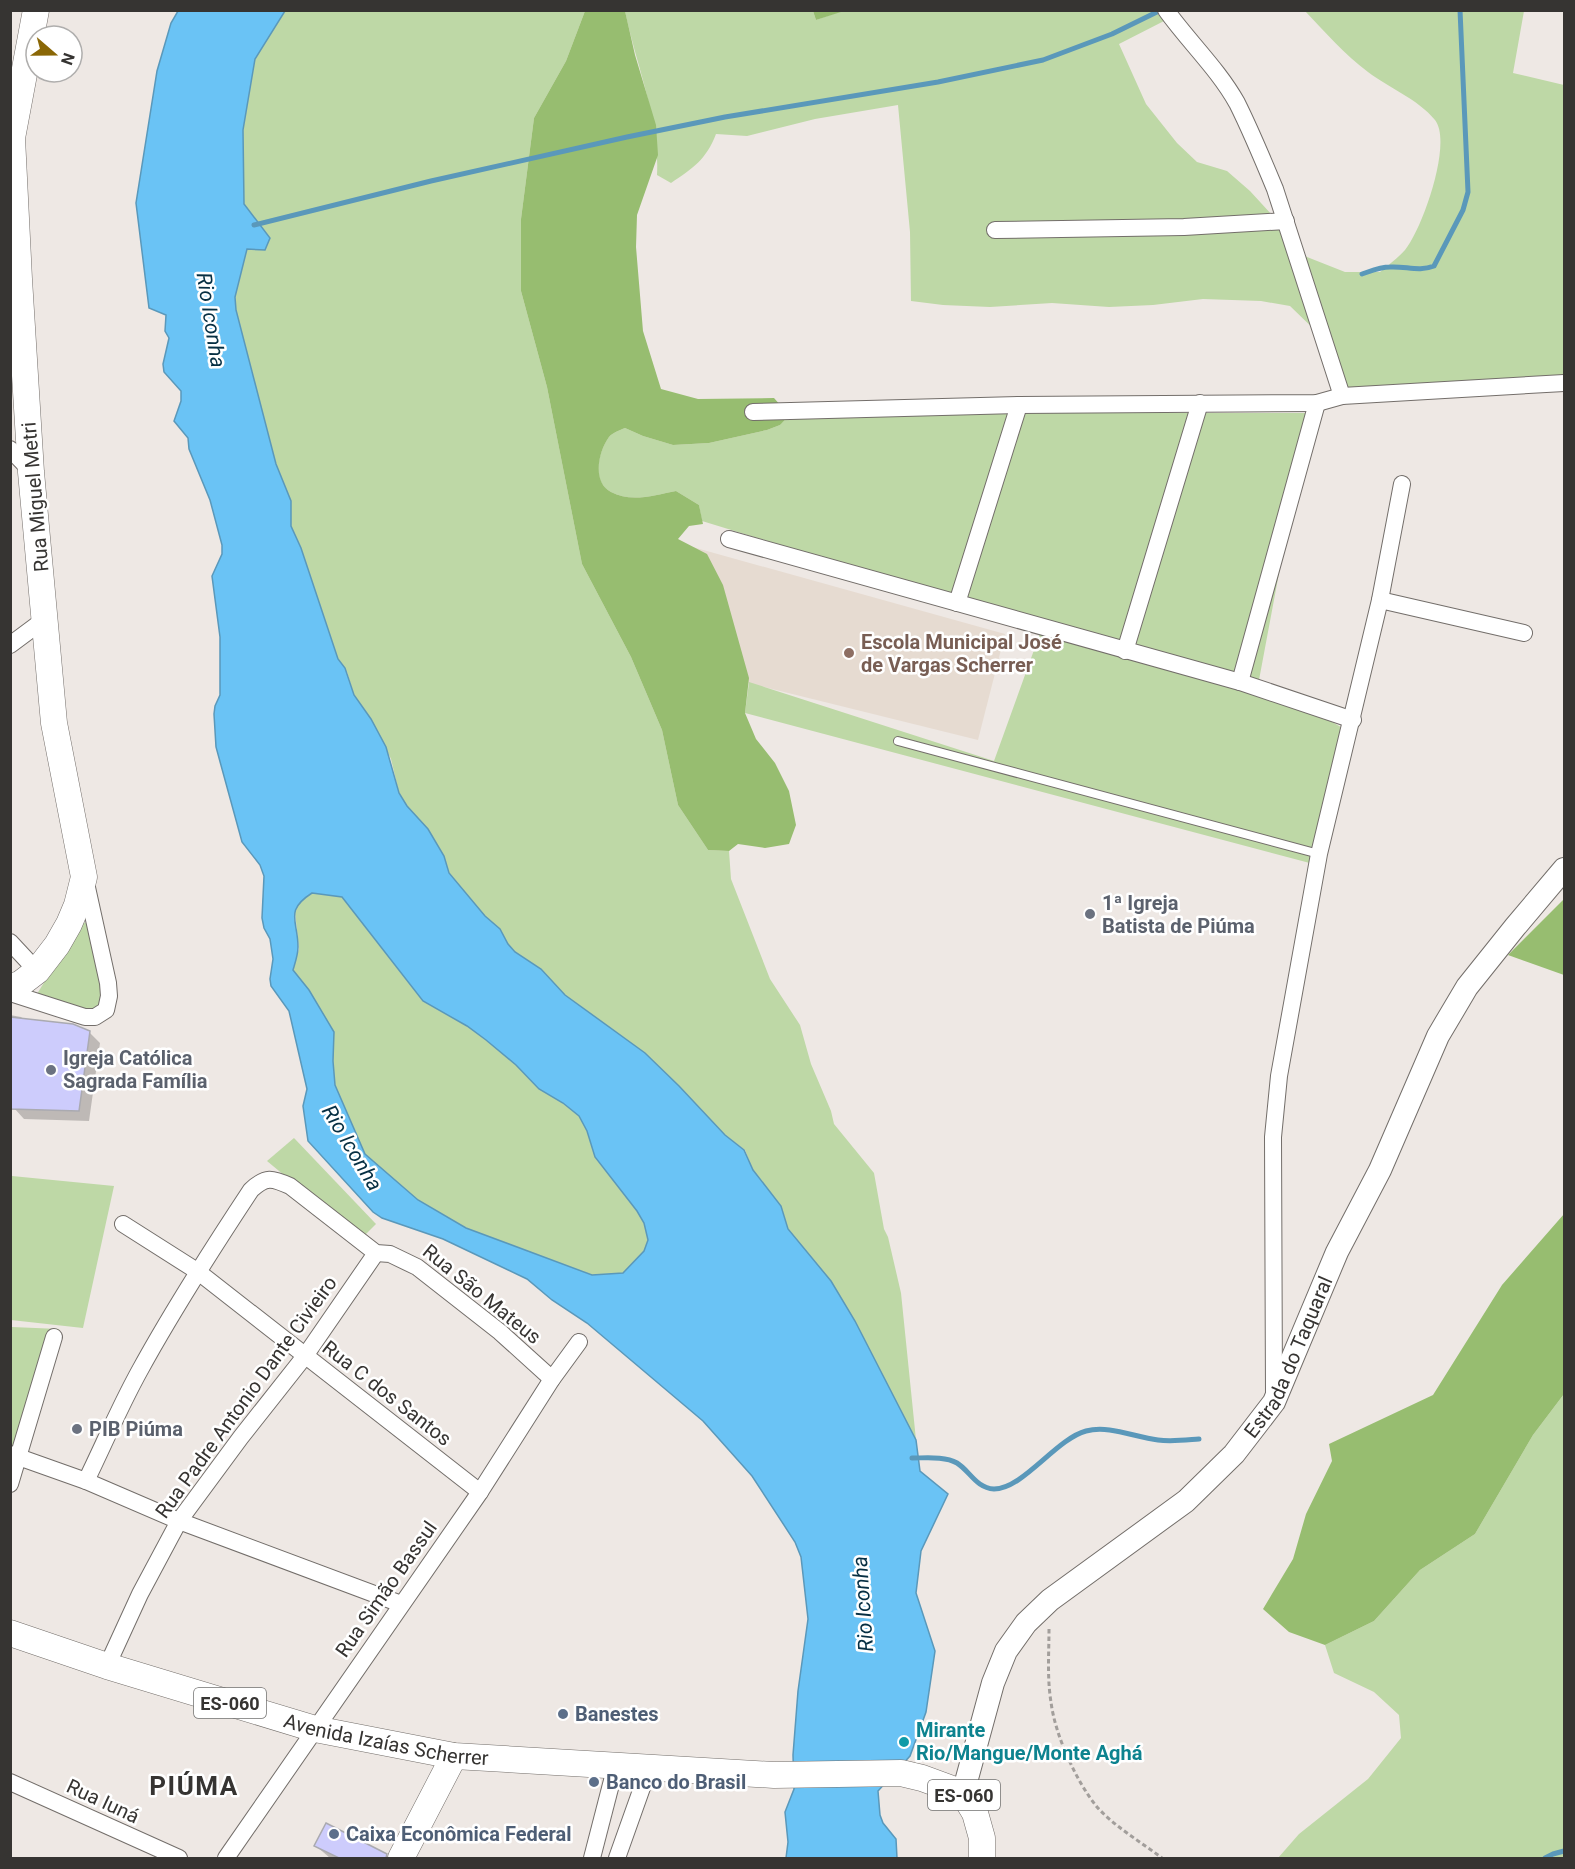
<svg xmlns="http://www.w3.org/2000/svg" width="1575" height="1869" viewBox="0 0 1575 1869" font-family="Roboto,sans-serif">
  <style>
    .built { fill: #e6dbd1 }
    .green { fill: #bed8a6 }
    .forest { fill: #97bd70 }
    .water { fill: #6ac3f5; stroke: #5a98ba; stroke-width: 1.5; fill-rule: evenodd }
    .shadow { fill: #0003 }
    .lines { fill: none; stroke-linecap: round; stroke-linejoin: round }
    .stream { stroke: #5a98ba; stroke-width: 5 }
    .building { fill: #cdccfc; stroke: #aaaab0; stroke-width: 1.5 }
    .lane-casing { stroke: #736e6a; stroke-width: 10 }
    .street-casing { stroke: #736e6a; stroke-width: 18 }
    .secondary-casing { stroke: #736e6a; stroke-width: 24 }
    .primary-casing { stroke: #736e6a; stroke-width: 27 }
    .path { stroke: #a29e9b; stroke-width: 3; stroke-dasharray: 4.5 3; stroke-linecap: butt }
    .lane { stroke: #fff; stroke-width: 8 }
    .street { stroke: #fff; stroke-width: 16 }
    .secondary { stroke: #fff; stroke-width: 22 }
    .primary { stroke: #fff; stroke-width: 26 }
    .education-dot { fill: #8d6e63; stroke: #fff; stroke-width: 2 }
    .worship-dot { fill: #6b7280; stroke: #fff; stroke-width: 2 }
    .service-dot { fill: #5c6f8a; stroke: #fff; stroke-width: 2 }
    .culture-dot { fill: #0f9aa8; stroke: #fff; stroke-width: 2 }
    .labels { text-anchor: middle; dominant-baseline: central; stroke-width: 5; stroke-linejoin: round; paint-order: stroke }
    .shield { fill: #fff; stroke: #727170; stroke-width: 1.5 }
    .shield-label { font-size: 18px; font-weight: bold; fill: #363432 }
    .street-label { font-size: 20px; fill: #363432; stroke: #fff }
    .education-label { font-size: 20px; font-weight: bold; fill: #785e54; stroke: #fff; text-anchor: start }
    .worship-label { font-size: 20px; font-weight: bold; fill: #5b616d; stroke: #fff; text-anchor: start }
    .service-label { font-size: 20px; font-weight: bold; fill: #4e5e75; stroke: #fff; text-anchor: start }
    .culture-label { font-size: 20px; font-weight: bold; fill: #0d838f; stroke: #fff; text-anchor: start }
    .water-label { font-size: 21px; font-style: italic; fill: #062f43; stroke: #fff }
    .district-label { font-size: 26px; font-weight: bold; letter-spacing: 1.5px; fill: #363432; stroke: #fff }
  </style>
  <rect width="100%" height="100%" fill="#eee8e4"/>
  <polygon class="built" points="689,546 1005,634 978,740 700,671"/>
  <g class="green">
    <path d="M 844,10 L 1155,11 L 1164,21 L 1119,44 L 1146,104 L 1177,143 L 1197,162 L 1227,171 L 1250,191 L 1272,215 L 1287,242 L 1307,257 L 1345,272 L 1380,272 C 1388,265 1398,258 1405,250 C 1422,230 1453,143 1435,120 C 1418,99 1389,88 1368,72 C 1345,55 1325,32 1305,11 L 1524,11 L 1513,73 L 1564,85 L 1564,390 L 1341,390 L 1321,336 L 1290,306 L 1261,301 L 1203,299 L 1153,305 L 1109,307 L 1052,303 L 990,307 L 943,305 L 911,301 L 910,232 L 898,105 L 815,119 L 747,136 L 716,134 C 706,160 693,168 671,183 L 657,175 C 660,119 636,65 625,11 L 813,11 L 816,20 Z"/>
    <polygon points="285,11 585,11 566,61 534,118 521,219 521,291 547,387 582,564 631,657 662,730 678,805 708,850 729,851 731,879 770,979 800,1025 811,1064 831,1111 834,1124 874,1173 884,1229 888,1237 901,1293 916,1440 849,1311 831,1281 788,1229 781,1206 753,1170 745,1150 725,1135 679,1086 645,1053 565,995 541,969 515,952 508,944 500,929 485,916 449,873 444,856 428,829 407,806 399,793 391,759 371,719 354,695 347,672 338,659 301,548 291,526 291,501 276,464 236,310 235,297 247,248 270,238 244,204 243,130 255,59"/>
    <path d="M 787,413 L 1309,413 L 1259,680 L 1353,734 L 1321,866 L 745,713 L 749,682 L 994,761 L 1043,625 L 702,521 L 699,505 L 676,491 C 655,495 631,503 611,492 C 591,482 598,452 609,437 C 612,433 620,430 625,428 L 643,436 L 673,445 L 709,443 L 767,430 L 780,425 Z"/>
    <polygon points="312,893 342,897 423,1001 467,1026 486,1040 516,1065 539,1089 563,1103 579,1116 587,1131 595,1157 637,1211 644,1223 648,1240 644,1251 623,1273 592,1275 466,1228 418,1200 364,1154 335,1085 333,1061 293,970 299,949 295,912 299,901"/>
    <polygon points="81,922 87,923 92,933 103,1001 93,1012 37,994"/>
    <polygon points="294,1138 376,1224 361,1239 267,1161"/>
    <polygon points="12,1176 114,1186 83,1328 11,1320"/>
    <polygon points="12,1327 59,1329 23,1451 11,1447"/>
    <polygon points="1564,1394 1564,1858 1278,1858 1299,1834 1368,1779 1401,1738 1399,1715 1374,1692 1334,1673 1325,1645 1374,1621 1420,1570 1475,1534 1533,1435"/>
  </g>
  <g class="forest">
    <path d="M 585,11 L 625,11 L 635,55 L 656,125 L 658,155 L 637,215 L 636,247 L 643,331 L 661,389 L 698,399 L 774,398 L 789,415 L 780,425 L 767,430 L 709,443 L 673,445 L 643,436 L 625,428 C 620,430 612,433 609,437 C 598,452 592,482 611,492 C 631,503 655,495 676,491 L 699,505 L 703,524 L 689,526 L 678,539 L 707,554 L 723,585 L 749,678 L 745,713 L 756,739 L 775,763 L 789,791 L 796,825 L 789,844 L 765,848 L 738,844 L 729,851 L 708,850 L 678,805 L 662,730 L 631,657 L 582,564 L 547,387 L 521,291 L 521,219 L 534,118 L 566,61 Z"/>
    <polygon points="813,11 813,10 844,11 816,20"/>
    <polygon points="1564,899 1564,975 1508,955"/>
    <polygon points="1564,1214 1564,1394 1533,1435 1475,1534 1420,1570 1374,1621 1325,1645 1289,1632 1263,1609 1293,1559 1306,1514 1332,1461 1329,1444 1433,1395 1502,1285"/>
  </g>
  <path class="water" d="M 178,11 L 285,11 L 255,59 L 243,130 L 244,204 L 270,238 L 265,250 L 247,249 L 235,297 L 236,310 L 276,464 L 291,501 L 291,526 L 301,548 L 338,659 L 345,668 L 354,695 L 371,719 L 386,747 L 399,793 L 407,806 L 428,829 L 444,856 L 449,873 L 485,916 L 500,929 L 508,944 L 515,952 L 541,969 L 565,995 L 645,1053 L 679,1086 L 725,1135 L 744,1150 L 753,1170 L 781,1206 L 788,1229 L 831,1281 L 855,1321 L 916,1440 L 920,1471 L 948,1494 L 921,1551 L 916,1593 L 935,1651 L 926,1712 L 910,1756 L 878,1791 L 880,1815 L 883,1823 L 896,1839 L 897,1858 L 786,1858 L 788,1842 L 785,1812 L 794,1789 L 793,1755 L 798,1691 L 808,1619 L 801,1557 L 795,1542 L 752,1476 L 703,1421 L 587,1323 L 552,1300 L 527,1279 L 443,1239 L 382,1218 L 373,1212 L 308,1141 L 303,1106 L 307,1089 L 289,1011 L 271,986 L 270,979 L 273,959 L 270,939 L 264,928 L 262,918 L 264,876 L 260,865 L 242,842 L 216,747 L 214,714 L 215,706 L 220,695 L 220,637 L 212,576 L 222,554 L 222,545 L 210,500 L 189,449 L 188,438 L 174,421 L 181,401 L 181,391 L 164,372 L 163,364 L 169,338 L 165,331 L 166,315 L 149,308 L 136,203 L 157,71 L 171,23 ZM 312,893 L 342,897 L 423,1001 L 467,1026 L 486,1040 L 516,1065 L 539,1089 L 563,1103 L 579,1116 L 587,1131 L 595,1157 L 637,1211 L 644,1223 L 648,1240 L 644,1251 L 623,1273 L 592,1275 L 466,1228 L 418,1200 L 365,1154 L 335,1085 L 333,1061 L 334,1032 L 309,990 L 293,970 C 295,963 298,955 298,947 C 298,920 284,911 312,893 Z"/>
  <g class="shadow">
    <polygon points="10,1015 21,1017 24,1020 89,1032 100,1043 89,1121 24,1119 14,1108 10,1090"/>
    <polygon points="316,1846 386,1855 389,1858 330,1858"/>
  </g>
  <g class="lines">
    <g class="stream">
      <polyline points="254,225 431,181 627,137 725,117 938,82 1043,60 1112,34 1161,10"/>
      <path d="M 1362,274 C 1371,271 1380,267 1390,267 C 1406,266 1419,272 1434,266 L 1463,210 L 1468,192 L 1460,10"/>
      <path d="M 912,1458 C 926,1458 945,1456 957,1463 C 970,1471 976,1488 994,1489 C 1023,1489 1056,1439 1086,1431 C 1109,1425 1134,1437 1158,1440 C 1171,1442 1186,1440 1199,1439"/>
      <polyline points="1545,1858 1553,1854 1564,1851"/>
    </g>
  </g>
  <g class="building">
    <polygon points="10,1017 73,1024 90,1031 79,1111 10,1109"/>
    <polygon points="326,1823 387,1854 386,1858 339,1858 314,1846"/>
  </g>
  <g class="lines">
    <g class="lane-casing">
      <polyline id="lane" points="898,741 1319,854"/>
    </g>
    <g class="street-casing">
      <g id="street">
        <path d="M 1166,10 C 1189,42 1218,69 1237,103 C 1251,131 1263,160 1275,189 L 1342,396"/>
        <polyline points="995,230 1184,227 1286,221"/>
        <polyline points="753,412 1019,405 1317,403 1342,396 1564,383"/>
        <polyline points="10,449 31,471"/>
        <polyline points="729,539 1240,682 1353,720"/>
        <polyline points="1380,600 1524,633"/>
        <polyline points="957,603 1019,405"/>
        <polyline points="10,645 45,619"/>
        <polyline points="1125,651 1200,403"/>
        <polyline points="1240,682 1317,403"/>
        <polyline points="10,942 37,971"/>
        <polyline points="10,993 85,1017 95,1017 106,1010 109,996 108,983 86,883"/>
        <polyline points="123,1224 197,1271 480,1492"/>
        <polyline points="1274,1395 1273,1137 1279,1076 1319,854 1380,600 1402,484"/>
        <polyline points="10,1454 86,1481 179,1521 401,1604"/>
        <path d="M 86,1481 C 104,1444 120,1406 140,1370 C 174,1308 212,1249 251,1190 C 266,1176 272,1178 290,1186 L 376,1253 L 390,1254 L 417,1267 L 500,1332 L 552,1379"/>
        <polyline points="10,1484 54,1337"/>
        <polyline points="107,1666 140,1594 179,1521 241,1437 305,1356 376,1253"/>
        <polyline points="10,1782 179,1858"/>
        <polyline points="226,1858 480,1492 552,1379 579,1342"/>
        <polyline points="592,1858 616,1765"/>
        <polyline points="617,1858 649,1768"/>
      </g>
    </g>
    <g class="secondary-casing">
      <g id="secondary">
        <path id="s1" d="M 963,1793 L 993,1683 L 1006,1651 L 1026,1623 L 1050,1600 L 1186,1501 L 1234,1454 L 1274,1402 L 1337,1252 L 1380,1170 L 1438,1036 L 1467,987 L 1515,927 L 1564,869"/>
      </g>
    </g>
    <g class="primary-casing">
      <g id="primary">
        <polyline points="10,987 20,984 37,971 57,945 69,924 77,905 84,877 54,723 31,472 19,279 12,138 36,10"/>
        <path id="s2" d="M 10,1633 L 107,1666 L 315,1729 L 454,1756 L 774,1775 L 901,1773 L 922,1778 L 963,1793 L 975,1813 L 982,1838 L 982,1858"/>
        <polyline points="401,1858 454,1756"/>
      </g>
    </g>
    <path class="path" d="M 1049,1629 C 1049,1653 1047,1678 1051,1702 C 1055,1735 1076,1781 1097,1807 C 1115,1827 1141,1842 1162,1858"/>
    <use href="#lane" class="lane"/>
    <use href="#street" class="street"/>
    <use href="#secondary" class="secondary"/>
    <use href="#primary" class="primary"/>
  </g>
  <circle class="education-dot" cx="849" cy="653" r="6"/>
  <g class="worship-dot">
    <circle cx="1090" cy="914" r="6"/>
    <circle cx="51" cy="1070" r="6"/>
    <circle cx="77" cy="1429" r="6"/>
  </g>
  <g class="service-dot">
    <circle cx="563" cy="1714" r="6"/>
    <circle cx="594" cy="1782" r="6"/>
    <circle cx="334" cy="1834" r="6"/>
  </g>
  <circle class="culture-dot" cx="904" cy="1742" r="6"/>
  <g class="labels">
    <g class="shield">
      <rect x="194" y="1688" width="72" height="30" rx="4.5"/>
      <rect x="928" y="1780" width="72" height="30" rx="4.5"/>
    </g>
    <g class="shield-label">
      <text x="230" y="1703">ES-060</text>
      <text x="964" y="1795">ES-060</text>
    </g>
    <g class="street-label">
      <text transform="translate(35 497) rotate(-95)">Rua Miguel Metri</text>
      <text transform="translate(482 1294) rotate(39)">Rua São Mateus</text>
      <text stroke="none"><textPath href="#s1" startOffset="564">Estrada do Taquaral</textPath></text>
      <text transform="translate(387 1393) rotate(38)">Rua C dos Santos</text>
      <text transform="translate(246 1397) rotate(-54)">Rua Padre Antonio Dante Civieiro</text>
      <text transform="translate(386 1589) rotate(-55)">Rua Simão Bassul</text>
      <text stroke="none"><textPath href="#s2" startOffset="392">Avenida Izaías Scherrer</textPath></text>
      <text transform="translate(103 1801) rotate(25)">Rua Iuná</text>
    </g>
    <g class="education-label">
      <text x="861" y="642">Escola Municipal José<tspan x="861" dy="23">de Vargas Scherrer</tspan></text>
    </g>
    <g class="worship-label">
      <text x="1102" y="903">1ª Igreja<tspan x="1102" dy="23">Batista de Piúma</tspan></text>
      <text x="63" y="1058">Igreja Católica<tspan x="63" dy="23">Sagrada Família</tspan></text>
      <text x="89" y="1429">PIB Piúma</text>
    </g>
    <g class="service-label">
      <text x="575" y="1714">Banestes</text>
      <text x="606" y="1782">Banco do Brasil</text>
      <text x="346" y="1834">Caixa Econômica Federal</text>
    </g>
    <g class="culture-label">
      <text x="916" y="1730">Mirante<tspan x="916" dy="23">Rio/Mangue/Monte Aghá</tspan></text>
    </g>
    <g class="water-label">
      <text transform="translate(211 320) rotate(81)">Rio Iconha</text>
      <text transform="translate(352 1148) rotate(59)">Rio Iconha</text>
      <text transform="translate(863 1604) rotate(-94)">Rio Iconha</text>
    </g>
    <g class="district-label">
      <text x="194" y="1786">PIÚMA</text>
    </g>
  </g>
  <rect width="1575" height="1869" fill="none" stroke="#363432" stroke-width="24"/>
  <g transform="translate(54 54) rotate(110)"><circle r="28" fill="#ffffff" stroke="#afaead" stroke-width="1.5"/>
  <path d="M0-4.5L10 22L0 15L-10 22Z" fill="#8a6706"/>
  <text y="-9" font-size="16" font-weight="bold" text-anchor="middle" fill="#363432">N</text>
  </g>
</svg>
